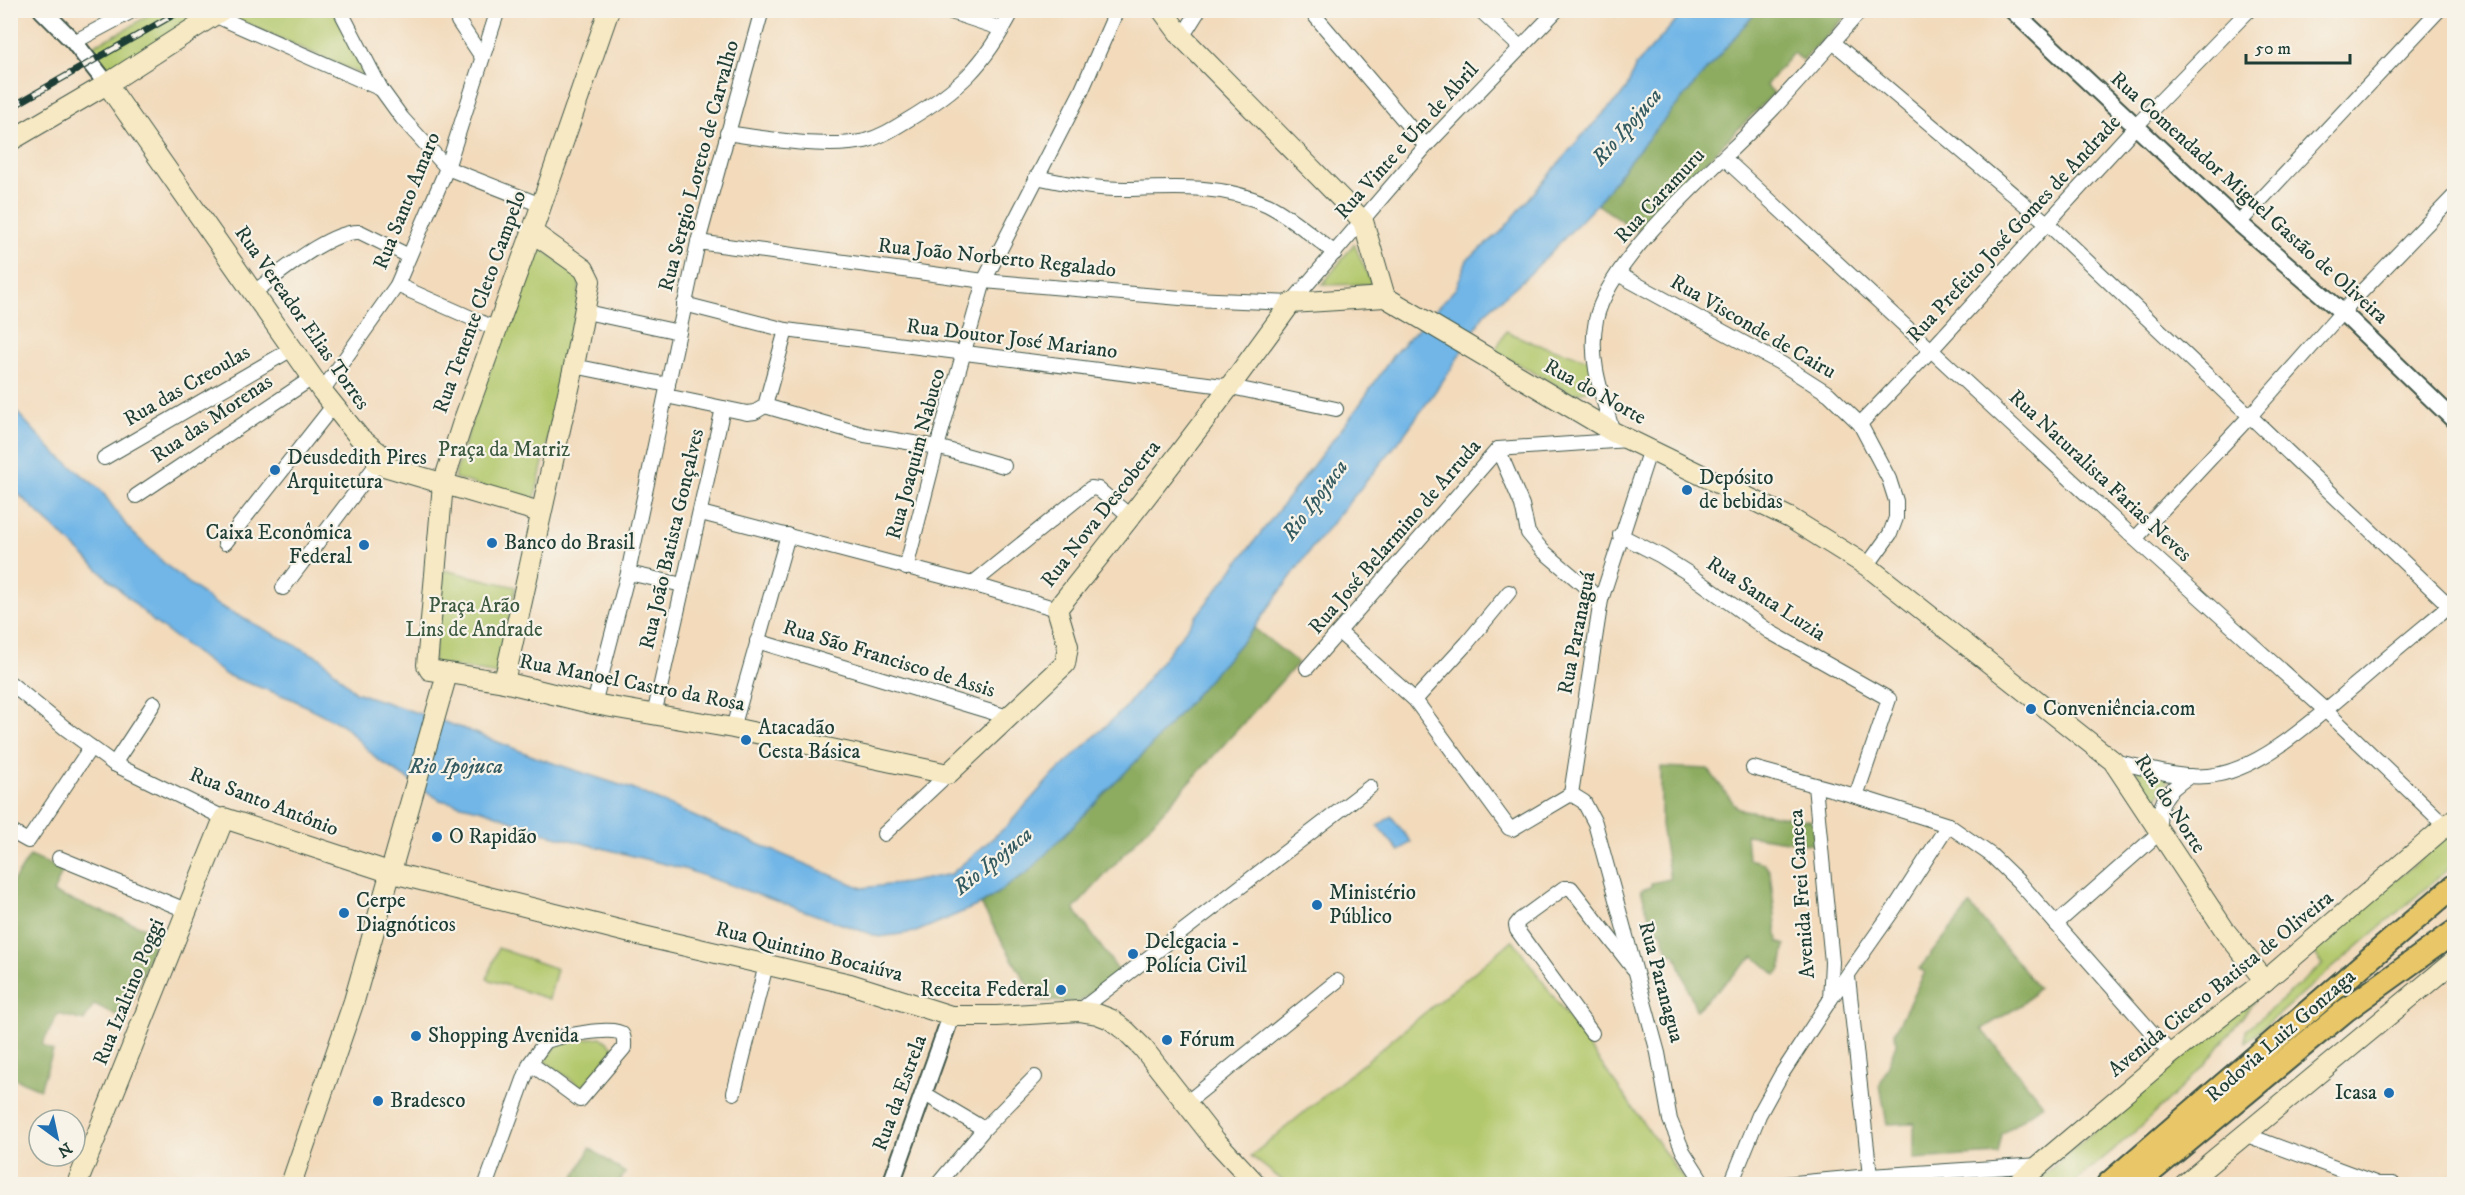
<svg xmlns="http://www.w3.org/2000/svg" width="2465" height="1195" viewBox="0 0 2465 1195" font-family="'IM FELL DW Pica',serif">
  <style>
    .green { fill: #b2c86c; stroke: #688250; stroke-width: 1.5 }
    .forest { fill: #8dac60; stroke: #56744a; stroke-width: 1.5 }
    .water { fill: #71b6e7; stroke: #487a8e; stroke-width: 1.5 }
    .lines { fill: none; stroke-linecap: round; stroke-linejoin: round }
    .minor-casing { stroke: #3f5548; stroke-width: 16 }
    .tertiary-casing { stroke: #3f5548; stroke-width: 20 }
    .secondary-casing { stroke: #3f5548; stroke-width: 22 }
    .trunk-casing { stroke: #3f5548; stroke-width: 26 }
    .minor { stroke: #fff; stroke-width: 14 }
    .tertiary { stroke: #fff; stroke-width: 16 }
    .secondary { stroke: #f6e9c3; stroke-width: 20 }
    .trunk { stroke: #e9c769; stroke-width: 22 }
    .rail-casing { stroke: #1f3d34; stroke-width: 7 }
    .rail { stroke: #f7f3e8; stroke-width: 4.5; stroke-dasharray: 14; stroke-linecap: butt }
    .poi-dot { fill: #1f6fb2; stroke: #f7f3e8; stroke-width: 2 }
    .labels { text-anchor: middle; dominant-baseline: central; stroke-width: 4.5; stroke-linejoin: round; paint-order: stroke }
    .street-label { font-size: 21px; fill: #1f3d34; stroke: #f7f3e8 }
    .park-label { font-size: 21px; fill: #3c593f; stroke: #f7f3e8 }
    .poi-label { font-size: 21px; fill: #1f3d34; stroke: #f7f3e8; text-anchor: start }
    .water-label { font-size: 22px; font-style: italic; fill: #345b61; stroke: #f7f3e8 }
  </style>
  <rect width="100%" height="100%" fill="#f7f3e8"/>
  <filter id="ink" filterUnits="userSpaceOnUse"><feTurbulence type="fractalNoise" baseFrequency=".0167" numOctaves="2"/><feDisplacementMap in="SourceGraphic" scale="12" xChannelSelector="R" yChannelSelector="G"/><feConvolveMatrix kernelMatrix="1 2 1 2 8 2 1 2 1" color-interpolation-filters="sRGB"/></filter>
  <filter id="wash" filterUnits="userSpaceOnUse"><feTurbulence type="fractalNoise" baseFrequency=".008" numOctaves="4" result="noise"/><feDisplacementMap in="SourceGraphic" scale="24" xChannelSelector="R" yChannelSelector="G"/><feGaussianBlur stdDeviation="1.35" result="paint"/><feColorMatrix in="noise" values="0 0 0 0 0 0 0 0 0 0 0 0 0 0 0 0 0 1.4 0 .05"/><feComposite in="paint" operator="in"/></filter>
  <g filter="url(#wash)">
    <rect width="100%" height="100%" fill="#f2dabb"/>
    <g class="green">
      <polygon points="154,11 207,11 110,74 90,47 127,29"/>
      <polygon points="238,11 334,11 369,78 230,16"/>
      <polygon points="1354,244 1372,284 1322,285"/>
      <polygon points="536,245 574,272 580,279 577,314 534,502 454,478 473,417"/>
      <polygon points="1506,331 1533,343 1593,361 1594,372 1590,390 1572,394 1495,351"/>
      <polygon points="444,570 516,587 497,674 433,663"/>
      <polygon points="2134,767 2169,775 2166,785 2156,799 2152,798"/>
      <polygon points="2454,831 2454,864 2246,1042 2246,1030 2323,964 2312,950"/>
      <polygon points="1513,940 1687,1184 1287,1184 1251,1156"/>
      <polygon points="498,948 557,969 549,999 487,979"/>
      <polygon points="2255,1001 2205,1065 2139,1128 2073,1184 2034,1184 2082,1141 2242,1008"/>
      <polygon points="601,1037 615,1048 582,1087 544,1061 560,1042"/>
    </g>
    <g class="forest">
      <polygon points="1757,11 1851,11 1803,60 1793,53 1766,85 1774,93 1637,231 1597,204 1630,160"/>
      <polygon points="1254,628 1298,663 1074,909 1120,973 1078,1003 1036,1000 981,905 1029,871 1149,748"/>
      <polygon points="1661,767 1708,769 1738,809 1813,821 1816,845 1746,835 1748,859 1764,863 1770,872 1778,942 1785,945 1781,969 1776,975 1754,956 1696,1010 1675,953 1669,954 1661,931 1654,933 1641,890 1651,887 1651,883 1670,879 1661,825"/>
      <polygon points="30,856 63,870 53,893 158,933 125,1020 94,1004 84,1021 58,1014 42,1045 53,1051 40,1089 11,1077 10,886"/>
      <polygon points="1970,905 2038,988 2023,1004 1982,1029 2043,1104 2002,1134 1998,1154 1914,1159 1914,1123 1887,1124 1880,1085 1896,1044 1895,1031 1925,972 1919,969"/>
      <polygon points="590,1148 625,1173 618,1184 557,1184 560,1177 572,1182"/>
    </g>
    <g class="water">
      <polygon points="1685,11 1757,11 1630,160 1597,204 1531,273 1484,314 1449,372 1403,436 1311,549 1254,628 1149,748 1029,871 981,904 916,932 879,937 684,869 551,835 483,810 440,800 378,760 343,725 292,699 226,675 154,622 11,487 10,405 54,452 101,490 128,528 166,565 214,603 322,659 355,692 465,729 538,758 638,791 722,829 862,888 906,883 951,874 1008,825 1049,779 1125,708 1356,410 1394,354 1456,288 1467,260 1501,232 1579,139 1626,90 1636,65"/>
      <polygon points="1391,816 1411,842 1399,851 1378,826"/>
    </g>
  </g>
  <g filter="url(#ink)">
    <g class="lines">
      <g class="minor-casing">
        <g id="minor">
          <polyline points="340,10 381,89 402,118 447,168 541,205"/>
          <polyline points="455,10 458,21 482,57"/>
          <polyline points="945,10 1002,29"/>
          <polyline points="1310,10 1426,146"/>
          <polyline points="1480,10 1520,47"/>
          <polyline points="214,15 381,89"/>
          <polyline points="1182,37 1199,10"/>
          <polyline points="74,42 134,10"/>
          <polyline points="1833,42 2048,224 2454,610"/>
          <path d="M 727,133 C 766,139 827,149 865,141 C 880,137 893,129 906,121 C 960,89 984,66 1013,10"/>
          <polyline points="1724,158 2135,539 2325,710 2446,826"/>
          <path d="M 1036,177 C 1068,184 1100,190 1132,189 C 1178,187 1225,185 1268,205 C 1292,217 1313,237 1335,253"/>
          <polyline points="2239,223 2439,10"/>
          <polyline points="698,242 984,281 1192,299 1291,303 1426,146 1557,10"/>
          <polyline points="1618,274 1782,364 1829,394 1860,424 1889,479 1896,501 1896,518 1890,534 1867,566"/>
          <polyline points="397,285 496,329"/>
          <path d="M 254,292 C 279,274 330,230 360,232 L 409,256"/>
          <polyline points="684,304 786,330 1231,387 1336,409"/>
          <polyline points="586,312 679,332"/>
          <polyline points="574,366 668,385"/>
          <polyline points="322,391 397,285 447,168 498,10"/>
          <polyline points="666,396 747,413 755,412 765,406 786,330"/>
          <polyline points="765,406 865,435 937,447 1004,466"/>
          <polyline points="1860,424 1932,349 2136,126 2249,10"/>
          <path d="M 1613,432 C 1602,395 1588,359 1596,320 C 1610,254 1722,162 1770,112 C 1801,79 1831,44 1861,10"/>
          <polyline points="1498,449 1522,505 1528,533 1542,550 1601,600"/>
          <polyline points="104,458 292,349"/>
          <polyline points="136,496 312,378"/>
          <polyline points="701,513 972,584 1057,609"/>
          <polyline points="1620,535 1661,556 1688,573 1770,632 1889,699 1856,796"/>
          <polyline points="2135,539 2250,416 2342,312 2454,196"/>
          <polyline points="225,543 333,406"/>
          <polyline points="906,568 937,447 984,281 1081,92 1117,10"/>
          <polyline points="628,573 683,585"/>
          <polyline points="972,584 1091,488 1098,489 1131,517"/>
          <polyline points="283,588 377,464"/>
          <polyline points="1339,632 1415,700 1509,828 1512,829 1571,794"/>
          <polyline points="757,641 1008,717"/>
          <polyline points="1307,668 1498,449 1628,440"/>
          <polyline points="10,683 65,728 114,764 224,818"/>
          <polyline points="1415,700 1467,643 1509,592"/>
          <polyline points="594,704 628,573 698,242 762,10"/>
          <polyline points="654,715 723,408"/>
          <polyline points="733,728 788,535"/>
          <path d="M 2113,761 C 2144,767 2177,779 2208,776 C 2262,771 2319,715 2360,681 C 2391,654 2423,628 2454,602"/>
          <polyline points="114,764 154,703"/>
          <polyline points="1753,768 1856,796 1948,825 1991,855 2019,882 2171,1054"/>
          <polyline points="1815,786 1832,962 1830,1000"/>
          <polyline points="1571,794 1584,802 1595,823 1658,1053 1670,1120 1683,1151 1704,1184"/>
          <polyline points="1571,794 1601,600 1650,449"/>
          <polyline points="10,831 28,841 91,747"/>
          <polyline points="884,834 948,774"/>
          <polyline points="59,858 188,911"/>
          <path d="M 2056,924 L 2159,833 C 2158,803 2164,792 2190,776"/>
          <polyline points="1848,977 1870,1176"/>
          <polyline points="1079,1011 1370,787"/>
          <polyline points="1592,1033 1517,930 1516,925 1520,920 1564,888 1571,888 1633,968"/>
          <polyline points="734,1093 766,965"/>
          <polyline points="925,1094 984,1129"/>
          <polyline points="1185,1104 1337,981"/>
          <polyline points="2244,1134 2378,1184 2393,1184"/>
          <path d="M 486,1184 L 530,1063 L 546,1041 C 558,1037 614,1025 622,1034 C 625,1038 624,1043 624,1048 L 580,1100 L 530,1063"/>
          <polyline points="938,1184 984,1129 1035,1077"/>
          <polyline points="1731,1184 1759,1115 1781,1075 1830,1000 1894,909 1948,825"/>
          <polyline points="1784,1184 1870,1176 2040,1165"/>
        </g>
      </g>
      <g class="tertiary-casing">
        <g id="tertiary">
          <polyline points="42,10 74,42 107,84"/>
          <polyline points="2012,10 2239,223 2342,312 2454,420"/>
          <polyline points="891,1184 951,1016"/>
        </g>
      </g>
      <g class="secondary-casing">
        <g id="secondary">
          <path d="M 609,10 L 532,232 L 462,425 L 443,484 L 427,665 L 430,670 L 504,682 L 594,704 L 733,728 L 948,774 L 1065,664 L 1068,646 L 1057,609 C 1138,509 1216,407 1291,303 L 1385,297 L 1613,432 L 1790,518 L 1867,566 L 2113,761 L 2226,932 L 2265,981"/>
          <polyline points="1162,10 1182,37 1363,221 1385,297"/>
          <polyline points="107,84 322,391 359,437 383,456 377,464 540,512"/>
          <polyline points="10,141 107,84 222,10"/>
          <polyline points="504,682 574,366 590,281 584,269 532,232"/>
          <polyline points="77,1184 224,818 389,872 643,936 850,984 951,1016 997,1016 1079,1011 1097,1014 1110,1019 1127,1032 1143,1048 1215,1140 1256,1184"/>
          <polyline points="291,1184 354,1001 447,674"/>
          <polyline points="2017,1184 2171,1054 2265,981 2454,819"/>
          <polyline points="2185,1184 2454,961"/>
        </g>
      </g>
      <g class="trunk-casing">
        <g id="trunk">
          <polyline points="2108,1184 2454,886"/>
          <polyline points="2136,1184 2346,1010 2454,932"/>
        </g>
      </g>
      <use href="#minor" class="minor"/>
      <use href="#tertiary" class="tertiary"/>
      <use href="#secondary" class="secondary"/>
      <use href="#trunk" class="trunk"/>
      <g class="rail-casing">
        <polyline id="rail" points="10,108 182,10"/>
      </g>
      <use href="#rail" class="rail"/>
    </g>
  </g>
  <g class="poi-dot">
    <circle cx="275" cy="470" r="6"/>
    <circle cx="1687" cy="490" r="6"/>
    <circle cx="492" cy="543" r="6"/>
    <circle cx="364" cy="545" r="6"/>
    <circle cx="2031" cy="709" r="6"/>
    <circle cx="746" cy="740" r="6"/>
    <circle cx="437" cy="837" r="6"/>
    <circle cx="1317" cy="905" r="6"/>
    <circle cx="344" cy="913" r="6"/>
    <circle cx="1133" cy="954" r="6"/>
    <circle cx="1061" cy="990" r="6"/>
    <circle cx="416" cy="1036" r="6"/>
    <circle cx="1167" cy="1040" r="6"/>
    <circle cx="2389" cy="1093" r="6"/>
    <circle cx="378" cy="1101" r="6"/>
  </g>
  <g class="labels">
    <g class="street-label">
      <text transform="translate(1407 141) rotate(-48)">Rua Vinte e Um de Abril</text>
      <text transform="translate(699 166) rotate(-75)">Rua Sergio Loreto de Carvalho</text>
      <text transform="translate(1660 196) rotate(-47)">Rua Caramuru</text>
      <text transform="translate(2249 198) rotate(42)">Rua Comendador Miguel Gastão de Oliveira</text>
      <text transform="translate(407 201) rotate(-68)">Rua Santo Amaro</text>
      <text transform="translate(2014 229) rotate(-47)">Rua Prefeito José Gomes de Andrade</text>
      <text transform="translate(997 258) rotate(6)">Rua João Norberto Regalado</text>
      <text transform="translate(480 302) rotate(-70)">Rua Tenente Cleto Campelo</text>
      <text transform="translate(302 318) rotate(55)">Rua Vereador Elias Torres</text>
      <text transform="translate(1753 327) rotate(30)">Rua Visconde de Cairu</text>
      <text transform="translate(1012 339) rotate(7)">Rua Doutor José Mariano</text>
      <text transform="translate(187 386) rotate(-30)">Rua das Creoulas</text>
      <text transform="translate(1595 392) rotate(29)">Rua do Norte</text>
      <text transform="translate(212 419) rotate(-34)">Rua das Morenas</text>
      <text transform="translate(916 454) rotate(-75)">Rua Joaquim Nabuco</text>
      <text transform="translate(2100 476) rotate(43)">Rua Naturalista Farias Neves</text>
      <text transform="translate(1101 514) rotate(-52)">Rua Nova Descoberta</text>
      <text transform="translate(1395 537) rotate(-49)">Rua José Belarmino de Arruda</text>
      <text transform="translate(672 539) rotate(-77)">Rua João Batista Gonçalves</text>
      <text transform="translate(1766 599) rotate(33)">Rua Santa Luzia</text>
      <text transform="translate(1577 633) rotate(-79)">Rua Paranaguá</text>
      <text transform="translate(889 659) rotate(17)">Rua São Francisco de Assis</text>
      <text transform="translate(632 683) rotate(11)">Rua Manoel Castro da Rosa</text>
      <text transform="translate(264 802) rotate(21)">Rua Santo Antônio</text>
      <text transform="translate(2170 804) rotate(57)">Rua do Norte</text>
      <text transform="translate(1802 894) rotate(-94)">Avenida Frei Caneca</text>
      <text transform="translate(809 952) rotate(14)">Rua Quintino Bocaiúva</text>
      <text transform="translate(1661 982) rotate(75)">Rua Paranagua</text>
      <text transform="translate(2221 984) rotate(-39)">Avenida Cicero Batista de Oliveira</text>
      <text transform="translate(129 992) rotate(-68)">Rua Izaltino Poggi</text>
      <text transform="translate(2281 1036) rotate(-41)">Rodovia Luiz Gonzaga</text>
      <text transform="translate(900 1093) rotate(-70)">Rua da Estrela</text>
    </g>
    <g class="park-label">
      <text x="504" y="450">Praça da Matriz</text>
      <text x="474" y="606">Praça Arão<tspan x="474" dy="24">Lins de Andrade</tspan></text>
    </g>
    <g class="poi-label">
      <text x="287" y="458">Deusdedith Pires<tspan x="287" dy="24">Arquitetura</tspan></text>
      <text x="1699" y="478">Depósito<tspan x="1699" dy="24">de bebidas</tspan></text>
      <text x="352" y="533" text-anchor="end">Caixa Econômica<tspan x="352" dy="24">Federal</tspan></text>
      <text x="504" y="543">Banco do Brasil</text>
      <text x="2043" y="709">Conveniência.com</text>
      <text x="758" y="728">Atacadão<tspan x="758" dy="24">Cesta Básica</tspan></text>
      <text x="449" y="837">O Rapidão</text>
      <text x="1329" y="893">Ministério<tspan x="1329" dy="24">Público</tspan></text>
      <text x="356" y="901">Cerpe<tspan x="356" dy="24">Diagnóticos</tspan></text>
      <text x="1145" y="942">Delegacia -<tspan x="1145" dy="24">Polícia Civil</tspan></text>
      <text x="1049" y="990" text-anchor="end">Receita Federal</text>
      <text x="428" y="1036">Shopping Avenida</text>
      <text x="1179" y="1040">Fórum</text>
      <text x="2377" y="1093" text-anchor="end">Icasa</text>
      <text x="390" y="1101">Bradesco</text>
    </g>
    <g class="water-label">
      <text transform="translate(1627 127) rotate(-49)">Rio Ipojuca</text>
      <text transform="translate(1315 500) rotate(-53)">Rio Ipojuca</text>
      <text x="456" y="766">Rio Ipojuca</text>
      <text transform="translate(993 861) rotate(-39)">Rio Ipojuca</text>
    </g>
  </g>
  <rect width="2465" height="1195" fill="none" stroke="#f7f3e8" stroke-width="36"/>
  <g transform="translate(57 1138) rotate(147)"><circle r="28" fill="#f7f3e8" stroke="#a1aaa0" stroke-width="1.5"/>
  <path d="M0-4.5L10 22L0 15L-10 22Z" fill="#1f6fb2"/>
  <text y="-9" font-size="16" font-weight="bold" text-anchor="middle" fill="#1f3d34">N</text>
  </g>
  <path d="M2246 54v9h104v-9" fill="none" stroke="#1f3d34" stroke-width="3"/>
  <text x="2255" y="54" font-size="18" fill="#1f3d34" stroke="#f7f3e8" stroke-width="4.5" paint-order="stroke">50 m</text>
</svg>
